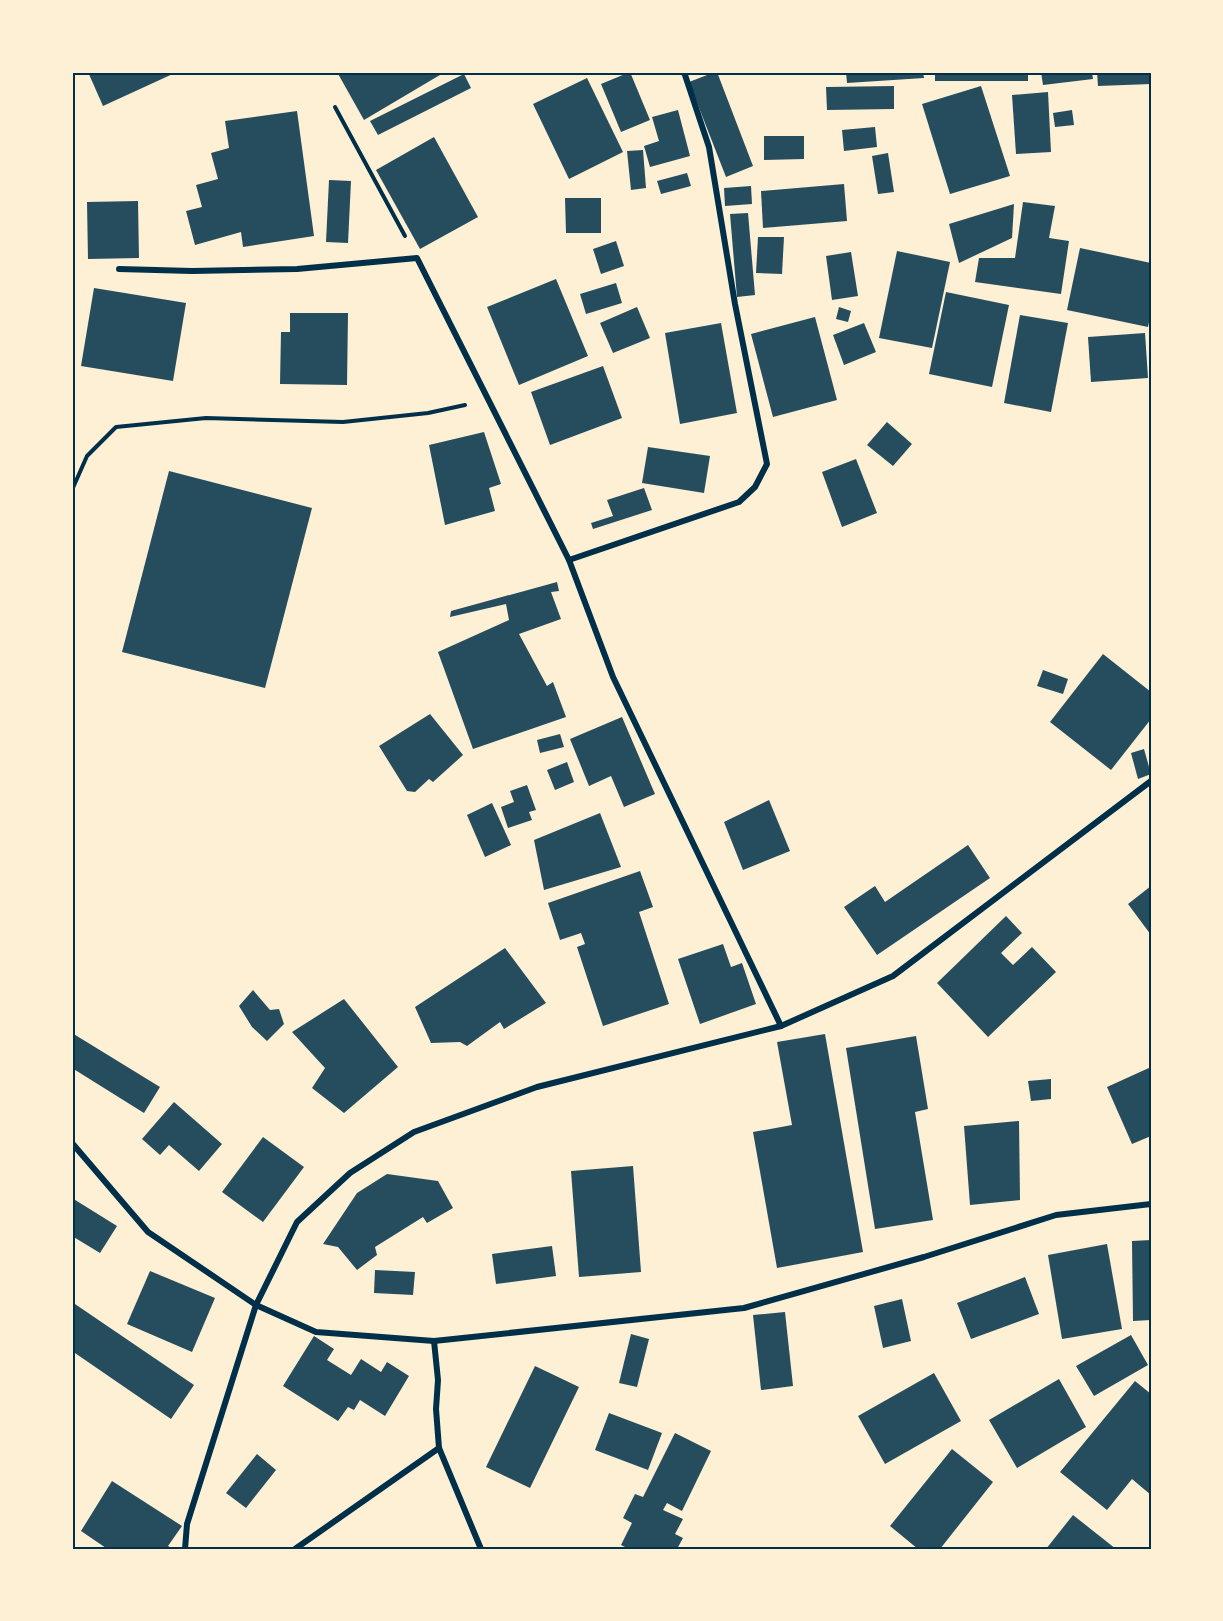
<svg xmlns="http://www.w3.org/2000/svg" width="1223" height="1621" viewBox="0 0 1223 1621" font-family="'Nunito Sans',sans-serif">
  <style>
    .building { fill: #264d5e }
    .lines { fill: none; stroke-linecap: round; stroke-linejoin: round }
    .path { stroke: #003049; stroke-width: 4 }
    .minor { stroke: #003049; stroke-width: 6 }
    .neatline { fill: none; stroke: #003049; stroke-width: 2 }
  </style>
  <rect width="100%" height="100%" fill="#fdf0d5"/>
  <g class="building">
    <polygon points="88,72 177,72 103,106"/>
    <polygon points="337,72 445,72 364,120"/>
    <polygon points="630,72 650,120 621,132 601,84"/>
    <polygon points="715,72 717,72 753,166 726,177 689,82"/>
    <polygon points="846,72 923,72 924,78 847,83"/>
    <rect x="935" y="72" width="93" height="9"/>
    <polygon points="1041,72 1092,72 1093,79 1043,85"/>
    <polygon points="1097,72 1151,72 1151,84 1098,86"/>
    <polygon points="464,74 471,88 378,135 370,121"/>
    <polygon points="587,78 623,152 569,179 533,104"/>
    <polygon points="894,86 894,109 827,110 826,87"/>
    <polygon points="981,86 1010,176 950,194 922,104"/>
    <polygon points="1048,92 1051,152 1016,154 1012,95"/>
    <polygon points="678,110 690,156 650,167 644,146 659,141 652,117"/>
    <polygon points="1072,110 1074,125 1055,127 1053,113"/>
    <polygon points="297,111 314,236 243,247 241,232 195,245 186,211 202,207 196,185 218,179 211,153 229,148 225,121"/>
    <polygon points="875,127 877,147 844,151 842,130"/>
    <polygon points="764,136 804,136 804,159 764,160"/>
    <polygon points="434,137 478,217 420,249 376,170"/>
    <polygon points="643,150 646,188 631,190 627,151"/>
    <polygon points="888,153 894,192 878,194 872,156"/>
    <polygon points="687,173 691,186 661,194 657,181"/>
    <polygon points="329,180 351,181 348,243 326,242"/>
    <polygon points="844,184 847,221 763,228 761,191"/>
    <polygon points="751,186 752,204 725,206 724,188"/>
    <polygon points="565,198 601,198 601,233 566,233"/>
    <polygon points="138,201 139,258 88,259 87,202"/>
    <polygon points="1023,202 1055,206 1049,238 1069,241 1061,294 975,282 979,258 1015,258"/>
    <polygon points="1014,204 1012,238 959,263 949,224"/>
    <polygon points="748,213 755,295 737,297 730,214"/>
    <polygon points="758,237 784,237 782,274 756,273"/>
    <polygon points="616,241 624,266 601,274 593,249"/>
    <polygon points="1080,248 1151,263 1151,312 1148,327 1067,310"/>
    <polygon points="897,251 950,262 932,348 879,338"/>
    <polygon points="851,252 858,296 832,300 826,256"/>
    <polygon points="556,279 588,356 519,385 487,307"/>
    <polygon points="616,283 622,303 586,314 580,294"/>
    <polygon points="94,288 186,303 173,381 81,366"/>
    <polygon points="946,292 1009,305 992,387 929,374"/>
    <polygon points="637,307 650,338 613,353 600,323"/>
    <polygon points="839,307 851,311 848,322 836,319"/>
    <polygon points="290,313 348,313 347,385 280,384 281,332 290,332"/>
    <polygon points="1020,315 1068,323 1051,412 1004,403"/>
    <polygon points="815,317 837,400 773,417 751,334"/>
    <polygon points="721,323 737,413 680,424 665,333"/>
    <polygon points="864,323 876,352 844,365 833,335"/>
    <polygon points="1145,333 1148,378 1091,382 1088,337"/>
    <polygon points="603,366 622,418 550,445 531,392"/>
    <polygon points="887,422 912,444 893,466 867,445"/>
    <polygon points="484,432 501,484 489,488 495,511 445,525 429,445"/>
    <polygon points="648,447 710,456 704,493 642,483"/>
    <polygon points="856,459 877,513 842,527 822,472"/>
    <polygon points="169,471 312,508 265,688 122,652"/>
    <polygon points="644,488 652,510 593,529 591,523 613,516 607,500"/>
    <polygon points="557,582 559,591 551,592 561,619 519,634 547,686 553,682 566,717 473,749 438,652 509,620 506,604 450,617 451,611"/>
    <polygon points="1103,654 1151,692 1151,719 1111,770 1050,722"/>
    <polygon points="1043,670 1068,679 1063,694 1037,686"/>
    <polygon points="430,714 463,755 433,782 429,779 415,792 407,791 379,746"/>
    <polygon points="622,717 655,794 624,807 611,776 589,786 570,739"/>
    <polygon points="560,734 564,747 540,753 537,740"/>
    <polygon points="1144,749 1151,774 1138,779 1131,753"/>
    <polygon points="567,762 574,782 555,790 547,770"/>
    <polygon points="527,785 536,810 529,812 532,820 508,828 501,807 514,802 510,791"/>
    <polygon points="769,800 790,851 743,870 724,822"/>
    <polygon points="492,803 511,845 485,857 467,815"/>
    <polygon points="600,813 621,867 544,890 534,840"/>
    <polygon points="968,845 990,878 877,955 844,907 875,886 885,902"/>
    <polygon points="640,871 653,907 639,912 669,1004 603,1026 577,947 585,944 581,933 560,940 548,903"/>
    <polygon points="1151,886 1151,935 1128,904"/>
    <polygon points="1006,916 1022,933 1001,953 1013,965 1032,947 1056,972 988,1037 937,983"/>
    <polygon points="723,944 731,967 742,963 756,1004 700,1024 678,959"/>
    <polygon points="505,948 546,1003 504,1029 500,1022 467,1046 460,1042 431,1043 415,1007"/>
    <polygon points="253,990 270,1010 279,1009 284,1024 267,1041 252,1027 239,1006"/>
    <polygon points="344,999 398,1067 344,1113 312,1088 325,1068 292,1032"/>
    <polygon points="72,1033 160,1087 144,1113 72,1068"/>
    <polygon points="825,1034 863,1252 777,1268 753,1132 792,1125 777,1042"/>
    <polygon points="916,1036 928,1109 915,1112 933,1220 875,1229 846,1048"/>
    <polygon points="1151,1067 1151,1136 1132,1144 1107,1087"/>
    <polygon points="1051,1079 1051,1099 1031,1101 1028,1081"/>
    <polygon points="174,1102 222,1144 199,1171 169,1145 160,1155 142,1139"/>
    <polygon points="1019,1121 1020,1200 970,1205 964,1126"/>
    <polygon points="263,1137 304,1167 263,1222 222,1192"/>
    <polygon points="633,1166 641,1272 579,1277 571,1171"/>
    <polygon points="387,1174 438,1181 453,1208 427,1223 423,1217 375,1247 377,1255 357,1270 338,1247 323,1244 357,1193"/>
    <polygon points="72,1198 117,1226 100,1253 72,1236"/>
    <polygon points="1151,1240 1151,1320 1133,1321 1132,1241"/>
    <polygon points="1107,1244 1122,1329 1062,1339 1048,1255"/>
    <polygon points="552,1246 556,1276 496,1284 492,1254"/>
    <polygon points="375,1270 415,1272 413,1295 374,1293"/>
    <polygon points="150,1271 215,1298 192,1352 127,1324"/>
    <polygon points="1025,1277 1039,1314 971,1339 957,1303"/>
    <polygon points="902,1299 911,1341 883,1348 874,1306"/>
    <polygon points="72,1302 194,1385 171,1419 72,1351"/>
    <polygon points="785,1312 793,1386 761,1390 753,1315"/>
    <polygon points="631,1334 649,1339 637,1387 619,1383"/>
    <polygon points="1131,1335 1148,1365 1094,1396 1076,1366"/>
    <polygon points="314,1336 334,1349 327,1360 351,1375 361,1359 381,1372 387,1362 409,1376 385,1416 360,1400 354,1410 348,1407 338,1421 283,1386"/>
    <polygon points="535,1366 579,1387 530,1488 486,1467"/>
    <polygon points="934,1373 961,1421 885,1464 858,1416"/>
    <polygon points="1059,1379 1086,1427 1017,1468 989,1420"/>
    <polygon points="1135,1381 1151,1394 1151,1495 1132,1479 1107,1510 1060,1472"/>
    <polygon points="609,1413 662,1433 648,1470 595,1450"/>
    <polygon points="675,1433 711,1451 682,1511 667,1503 663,1510 683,1519 675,1534 683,1538 677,1549 629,1549 621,1545 632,1523 623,1518 635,1494 643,1497"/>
    <polygon points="952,1449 993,1482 940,1549 918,1549 890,1526"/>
    <polygon points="257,1454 276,1470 246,1508 226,1493"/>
    <polygon points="112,1481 182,1526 168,1546 173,1549 105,1549 106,1548 81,1531"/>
    <polygon points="1073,1515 1116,1549 1046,1549"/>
  </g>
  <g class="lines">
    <g class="path">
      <polyline points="335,107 405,236"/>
      <polyline points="72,490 87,456 116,427 206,418 343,422 428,413 465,405"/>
    </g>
    <g class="minor">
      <polyline points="119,269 192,271 297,269 417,258 569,560 613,677 781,1026"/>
      <polyline points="569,560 739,502 755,487 767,464 735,304 709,147 684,72"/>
      <polyline points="72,1143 148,1232 256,1305 316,1332 434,1341 744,1308 924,1257 1056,1215 1151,1204"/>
      <polyline points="434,1341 438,1380 436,1409 439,1448 481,1549"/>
      <polyline points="185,1549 187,1524 256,1305 297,1222 350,1173 414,1132 537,1087 781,1026 893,976 1151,781"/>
      <polyline points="295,1549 439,1448"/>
    </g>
  </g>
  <rect width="1223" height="1621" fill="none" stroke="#fdf0d5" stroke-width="147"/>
  <rect x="74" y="74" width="1076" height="1474" class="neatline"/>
</svg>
